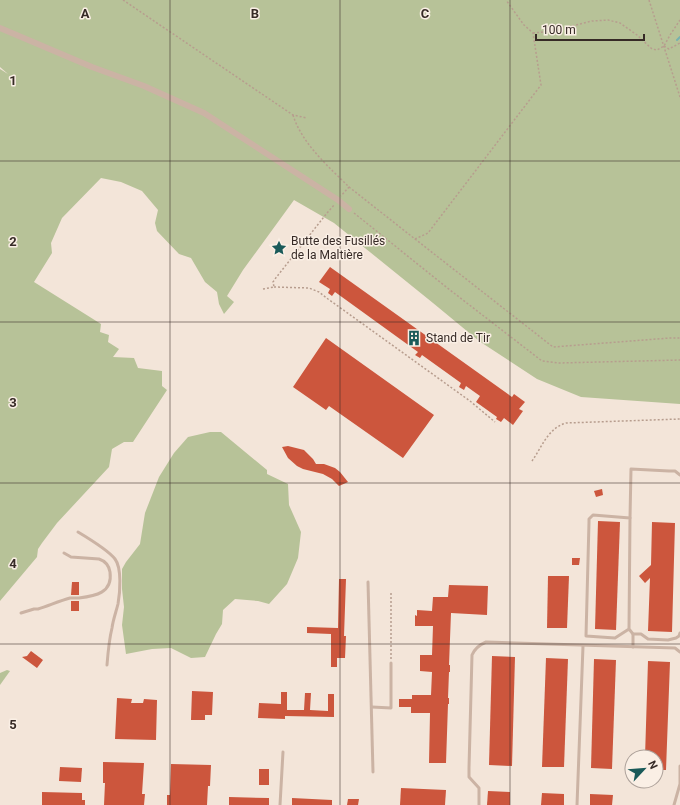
<svg xmlns="http://www.w3.org/2000/svg" width="680" height="805" viewBox="0 0 680 805" font-family="Roboto,sans-serif">
  <style>
    .green { fill: #b7c298 }
    .lines { fill: none; stroke-linecap: round; stroke-linejoin: round }
    .stream { stroke: #76b1af; stroke-width: 2 }
    .building { fill: #cc563d }
    .path { stroke: #b79d8e; stroke-width: 1.5; stroke-dasharray: 2 2; stroke-linecap: butt }
    .service { stroke: #cbb3a4; stroke-width: 3 }
    .minor { stroke: #cbb3a4; stroke-width: 6 }
    .grid { fill: none; stroke: #362a26; stroke-width: 1; stroke-opacity: 0.55 }
    .labels { text-anchor: middle; dominant-baseline: central; stroke-width: 3; stroke-linejoin: round; paint-order: stroke }
    .poi-label { font-size: 12px; fill: #362a26; stroke: #faefe5; text-anchor: start }
    .grid-label { font-size: 13px; text-anchor: middle; font-weight: bold; fill: #362a26; stroke: #faefe5; stroke-width: 3; stroke-linejoin: round; paint-order: stroke }
  </style>
  <rect width="100%" height="100%" fill="#f3e5d9"/>
  <g class="green">
    <polygon points="0,0 680,0 680,404 581,397 537,379 479,341 433,303 334,223 294,200 243,270 227,296 234,302 224,314 219,304 217,292 205,282 191,258 179,254 157,231 155,223 158,210 142,191 121,182 101,178 62,218 51,243 52,253 34,282 101,324 100,332 109,335 108,342 119,349 113,357 134,358 138,368 162,371 162,386 167,390 133,442 124,442 112,449 109,467 57,523 42,543 38,549 37,557 0,601 0,69 8,74 0,67"/>
    <polygon points="210,432 221,432 267,470 267,474 288,484 289,505 301,532 298,558 287,584 269,604 258,601 235,599 223,610 222,624 216,634 205,657 191,658 171,648 152,649 126,654 122,625 124,607 122,589 122,569 126,562 140,544 145,513 159,477 174,453 188,437"/>
    <polygon points="7,670 10,671 0,685 0,673"/>
  </g>
  <g class="lines">
    <polyline class="stream" points="677,40 680,37"/>
  </g>
  <g class="building">
    <polygon points="330,267 512,397 514,394 525,402 519,409 523,411 513,425 504,418 501,422 496,419 497,417 476,402 480,396 466,386 464,390 459,387 461,383 422,355 420,358 415,355 418,352 335,292 332,296 328,293 330,289 319,282"/>
    <polygon points="326,338 434,415 403,458 329,406 326,410 293,387"/>
    <polygon points="288,446 304,450 313,459 316,464 324,464 335,468 340,472 348,482 339,486 332,479 323,474 303,469 297,466 288,458 282,447"/>
    <polygon points="602,489 603,495 596,497 594,491"/>
    <polygon points="598,521 620,522 616,630 595,629"/>
    <polygon points="652,522 675,523 672,632 648,631 650,578 645,583 639,576 651,565"/>
    <polygon points="572,558 580,558 579,565 572,565"/>
    <polygon points="548,576 569,576 567,628 547,628"/>
    <polygon points="339,579 346,579 344,636 346,636 345,658 337,658 337,667 331,667 331,634 307,633 307,627 338,628"/>
    <polygon points="72,582 79,582 79,595 71,595"/>
    <polygon points="449,585 488,586 487,615 451,613 449,665 450,665 450,672 449,672 448,698 449,698 449,704 448,704 446,763 429,763 430,713 411,713 411,707 399,707 399,699 412,699 412,695 431,695 432,672 420,671 420,655 432,655 433,626 415,626 415,615 417,616 417,610 432,611 433,597 448,597"/>
    <rect x="71" y="601" width="8" height="10"/>
    <polygon points="31,651 43,660 37,668 22,657 27,656"/>
    <polygon points="492,656 515,657 512,766 489,765"/>
    <polygon points="546,658 568,659 564,767 542,767"/>
    <polygon points="594,659 616,660 612,769 591,768"/>
    <polygon points="648,661 670,662 666,770 656,770 656,757 645,757"/>
    <polygon points="192,691 213,692 212,715 205,715 205,720 191,720"/>
    <polygon points="281,692 287,692 287,710 304,710 305,693 311,693 310,710 328,711 328,694 334,694 334,717 285,716 285,719 258,718 259,703 281,704"/>
    <polygon points="117,698 132,699 131,703 143,703 144,699 157,700 156,740 115,739"/>
    <polygon points="103,762 144,763 142,794 145,794 144,805 104,805 105,783 103,783"/>
    <polygon points="171,764 211,765 210,786 208,786 207,805 167,805 167,795 170,795"/>
    <polygon points="60,767 82,768 81,782 59,781"/>
    <rect x="259" y="769" width="10" height="16"/>
    <polygon points="401,788 446,790 445,805 400,805"/>
    <polygon points="488,791 510,792 510,805 487,805"/>
    <polygon points="42,792 82,793 82,800 85,800 85,805 42,805"/>
    <polygon points="542,793 564,794 564,805 541,805"/>
    <polygon points="590,794 613,795 612,805 590,805"/>
    <polygon points="229,797 269,798 269,805 229,805"/>
    <polygon points="292,798 332,800 332,805 292,805"/>
    <polygon points="348,799 359,799 358,805 347,805"/>
  </g>
  <g class="lines">
    <g class="path">
      <polyline points="123,0 293,115 307,118"/>
      <polyline points="649,0 680,97"/>
      <polyline points="533,33 553,31 592,21 608,20 620,23 637,35 652,49 657,50 664,46 670,35 680,20"/>
      <polyline points="664,46 669,49 680,43"/>
      <path d="M 293,115 C 302,144 329,167 349,187 L 341,196"/>
      <polyline points="349,187 415,239 428,233 541,85 533,33 524,25 506,0"/>
      <polyline points="354,213 450,290 542,361 559,363 680,360"/>
      <polyline points="415,239 553,347 670,338 680,338"/>
      <polyline points="274,287 309,288 319,292 328,299 470,401 495,422"/>
      <polyline points="263,289 274,287 273,282 275,279 327,213 334,205"/>
      <path d="M 532,461 C 542,447 548,428 566,423 L 680,419"/>
      <polyline points="391,659 391,591"/>
    </g>
    <g class="service">
      <polyline points="630,518 631,469 669,471 675,471 680,475"/>
      <path d="M 78,532 C 88,538 108,550 115,559 C 122,568 120,593 118,604 C 116,612 113,620 112,628 C 109,640 108,652 107,665"/>
      <polyline points="368,582 373,772"/>
      <path d="M 21,613 L 34,609 L 38,609 C 48,606 59,601 70,598 C 73,598 76,598 79,598 C 95,596 113,593 110,572 C 109,566 105,561 99,559 L 71,557 L 64,553"/>
      <polyline points="629,629 630,518 593,515 589,519 589,522 586,636 615,638 629,629 633,634 641,634 648,639 668,640 676,638 679,636 680,633"/>
      <polyline points="633,634 633,647"/>
      <polyline points="372,707 391,708 391,663"/>
      <polyline points="280,805 283,752"/>
      <path d="M 479,805 L 479,788 L 469,777 L 469,768 L 472,655 C 475,648 479,645 486,642 L 675,648 L 680,652"/>
      <polyline points="577,805 583,646"/>
      <polyline points="674,805 680,784 680,766"/>
    </g>
    <polyline class="minor" points="0,28 92,67 144,86 204,113 338,200 349,209"/>
  </g>
  <path class="grid" d="M 170,0 L 170,805M 340,0 L 340,805M 510,0 L 510,805M 0,161 L 680,161M 0,322 L 680,322M 0,483 L 680,483M 0,644 L 680,644"/>
  <defs>
    <g id="sight-bare" transform="scale(1.2)"><path d="M0-6L1.8-2.2L6-1.7L2.9 1.2L3.7 5.4L0 3.3L-3.7 5.4L-2.9 1.2L-6-1.7L-1.8-2.2Z" fill="#1a5a59" stroke="#faefe5" stroke-width="2.5" paint-order="stroke"/></g>
    <g id="building-bare" transform="scale(1.2)"><path d="M-4-6H4V6H1V3H-1V6H-4ZM-2.5-4.3h1.7v1.8h-1.7ZM.8-4.3h1.7v1.8H.8ZM-2.5-1h1.7V.8h-1.7ZM.8-1h1.7V.8H.8Z" fill="#1a5a59" stroke="#faefe5" stroke-width="2.5" paint-order="stroke"/></g>
  </defs>
  <g fill-rule="evenodd">
    <use href="#sight-bare" x="279" y="248"/>
    <use href="#building-bare" x="414" y="338"/>
  </g>
  <g class="labels">
    <g class="poi-label">
      <text x="291" y="241">Butte des Fusillés<tspan x="291" dy="14">de la Maltière</tspan></text>
      <text x="426" y="338">Stand de Tir</text>
    </g>
  </g>
  <g class="grid-label">
    <text x="85" y="18">A</text>
    <text x="255" y="18">B</text>
    <text x="425" y="18">C</text>
    <text x="13" y="85">1</text>
    <text x="13" y="246">2</text>
    <text x="13" y="407">3</text>
    <text x="13" y="568">4</text>
    <text x="13" y="729">5</text>
  </g>
  <g transform="translate(644 769) rotate(64)"><circle r="19" fill="#faefe5" stroke="#aca099"/>
  <path d="M0-3L7 15L0 10L-7 15Z" fill="#1a5a59"/>
  <text y="-6" font-size="11" font-weight="bold" text-anchor="middle" fill="#362a26">N</text>
  </g>
  <path d="M536 34v6h108v-6" fill="none" stroke="#362a26" stroke-width="2"/>
  <text x="542" y="34" font-size="12" fill="#362a26" stroke="#faefe5" stroke-width="3" paint-order="stroke">100 m</text>
</svg>
